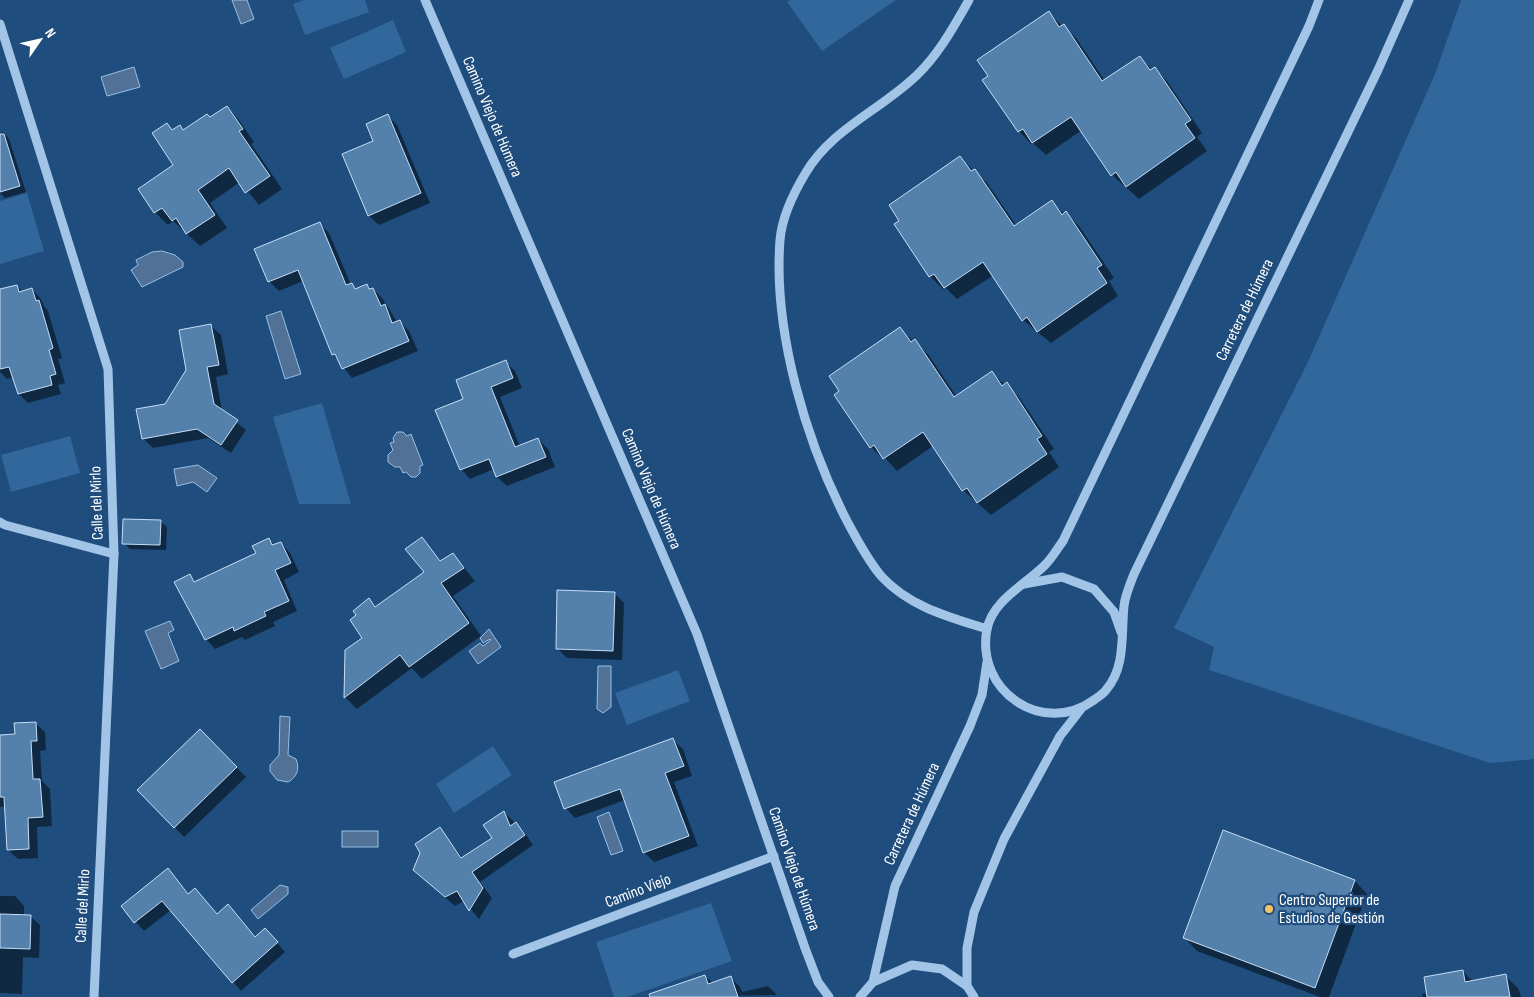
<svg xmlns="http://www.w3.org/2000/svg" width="1534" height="997" viewBox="0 0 1534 997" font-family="'Sofia Sans Condensed',sans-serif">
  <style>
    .green { fill: #32679b }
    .water { fill: #517296; stroke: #96c0e8 }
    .shadow { fill: #0007 }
    .building { fill: #5480ac; stroke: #c6def5 }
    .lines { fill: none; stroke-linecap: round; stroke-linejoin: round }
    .minor { stroke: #a2c5e7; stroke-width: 9 }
    .poi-dot { fill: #f5c362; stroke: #1f4d7d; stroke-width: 2 }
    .labels { text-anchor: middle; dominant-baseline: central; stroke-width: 4.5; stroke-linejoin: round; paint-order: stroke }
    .street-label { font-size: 16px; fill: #fff; stroke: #1f4d7d }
    .poi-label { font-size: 16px; fill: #fff; stroke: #1f4d7d; text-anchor: start }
  </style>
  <rect width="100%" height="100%" fill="#1f4d7d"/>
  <g class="green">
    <polygon points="304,0 365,0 369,12 305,35 293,4"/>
    <polygon points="790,0 896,0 822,51 787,2"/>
    <polygon points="1461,0 1534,0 1534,759 1490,763 1209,670 1214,647 1174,628 1307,364 1435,74"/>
    <polygon points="393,20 406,52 344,79 330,48"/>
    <polygon points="27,193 44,251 0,264 0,201"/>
    <polygon points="322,403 351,504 299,504 273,417"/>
    <polygon points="70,436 80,473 11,492 1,455"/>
    <polygon points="678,670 690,701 627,725 615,693"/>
    <polygon points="493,746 512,775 454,813 436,784"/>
    <polygon points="711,903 732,961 627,997 614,997 596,942"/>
  </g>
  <g class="water">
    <polygon points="232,0 247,0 254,19 241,24"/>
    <polygon points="134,67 140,87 107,96 101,77"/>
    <polygon points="162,251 175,255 183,262 183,267 142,287 131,270 138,265 136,260 152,252"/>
    <polygon points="281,311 301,374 285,379 266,316"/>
    <polygon points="397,432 403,432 407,436 411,434 423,465 420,466 420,473 416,477 411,477 406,472 403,473 400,467 395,467 388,462 388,455 393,450 390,443 394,442 393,438"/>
    <polygon points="198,465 217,478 207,492 193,482 177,486 174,469"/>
    <polygon points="170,621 174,630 168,633 179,661 161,669 145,631"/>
    <polygon points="489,629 501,647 478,664 469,651 480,643 483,646 491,640 490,639 483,643 480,638"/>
    <polygon points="598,666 611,666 611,707 603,713 597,709"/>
    <path d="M 280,716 L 290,717 L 288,755 L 296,759 C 300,769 297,777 288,782 L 277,780 L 270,771 L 270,765 L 279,755 Z"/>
    <polygon points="609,812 623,851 611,855 597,817"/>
    <rect x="342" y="831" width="36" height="16"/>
    <polygon points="280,885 288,887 288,894 258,919 251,910"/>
  </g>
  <g class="shadow">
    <polygon points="1048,13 1076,38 1105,81 1140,57 1153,70 1155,69 1167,81 1202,133 1197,137 1207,151 1139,199 1112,175 1082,130 1046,155 1033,143 1031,144 1019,131 989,76"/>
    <polygon points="227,107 239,120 254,142 251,144 282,189 259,205 240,182 210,203 227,228 200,246 173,221 168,225 155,212 175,166 167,125 173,130 184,131"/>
    <polygon points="388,116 397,125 430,203 379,225 369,216 343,155 375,142"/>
    <polygon points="3,132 9,139 26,192 5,198 0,193 0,133"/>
    <polygon points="960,158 987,183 1016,225 1052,202 1064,214 1066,213 1079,226 1114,278 1109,281 1118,296 1051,343 1023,320 994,275 957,299 945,287 943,289 930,276"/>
    <polygon points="319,223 329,233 351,285 357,290 367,286 373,289 383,299 397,322 399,321 409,331 418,351 352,378 333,354 303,281 279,291 269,281"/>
    <polygon points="17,286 23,292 32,289 41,299 44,306 48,311 62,358 58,359 65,383 58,385 61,394 28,403 19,394 14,377 7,379 0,372 0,291"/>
    <polygon points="211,326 221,335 228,374 216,377 222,411 246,430 231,453 208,438 153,448 143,438 187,370"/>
    <polygon points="900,329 928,354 956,396 992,373 1005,385 1006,384 1019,397 1054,449 1049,452 1059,467 991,515 963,490 933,446 897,471 885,458 883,459 871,447"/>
    <polygon points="506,362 515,371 522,388 500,397 520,447 538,439 548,449 555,467 507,486 497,477 494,469 470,479 461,469 465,399"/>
    <polygon points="160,521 167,527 166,550 130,549 124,543"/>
    <polygon points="422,539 442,562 453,554 475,581 453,596 481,636 422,679 412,668 357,709 345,697 363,638 357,616 369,600 376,608 426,573"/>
    <polygon points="269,540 275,546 281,543 290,553 299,572 284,580 297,611 273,622 275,626 245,640 242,637 215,649 206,639 190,576 196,582 257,554"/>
    <polygon points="614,593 624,603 622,660 567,658 557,648"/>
    <polygon points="35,723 45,732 46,750 40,751 42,781 50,789 52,826 37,827 38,858 18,859 8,850 6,806 0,807 0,736 16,735"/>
    <polygon points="200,731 246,777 184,837 139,790"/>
    <polygon points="673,740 683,749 692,776 674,782 698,846 654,862 644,852 625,800 575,818 566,808"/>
    <polygon points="504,812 525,833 533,845 480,882 492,898 479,919 464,901 455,906 424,879 440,829 463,858 493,838"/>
    <polygon points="1224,832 1355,881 1367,894 1329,997 1320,997 1197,951 1185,938"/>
    <polygon points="168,869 189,894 204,898 218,915 228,906 256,938 273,938 285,952 241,991 171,910 144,931 122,906"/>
    <polygon points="0,896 15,896 24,906 24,916 30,916 40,925 39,958 23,957 22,994 0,993"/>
    <polygon points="1463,971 1473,982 1505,976 1518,988 1521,997 1423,997 1422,994 1428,993"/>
    <polygon points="704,976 713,983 730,977 740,987 742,992 768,986 777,995 659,997"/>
  </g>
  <g class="building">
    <polygon points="1049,11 1059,27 1064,24 1102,81 1140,56 1150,70 1155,67 1191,120 1185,124 1195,138 1126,187 1116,172 1111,176 1071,117 1032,143 1023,129 1018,132 982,80 988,76 977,60"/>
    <polygon points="227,106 243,129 239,131 270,176 245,193 229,168 198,190 215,215 186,234 176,218 172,221 162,208 154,213 138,189 173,165 152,133 167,123 172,130 180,125 183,130 207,114 210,117"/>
    <polygon points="388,114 421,193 368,216 342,154 373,141 366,124"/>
    <polygon points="0,134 4,134 20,186 0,192"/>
    <polygon points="960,156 971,171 975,169 1014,226 1052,200 1062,215 1066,211 1102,265 1097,268 1107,283 1037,332 1027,317 1022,321 983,262 944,288 934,274 929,277 894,224 899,221 889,205"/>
    <polygon points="320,222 346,285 352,283 355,289 367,284 369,289 373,288 381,306 385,304 392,323 400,320 409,341 342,369 335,354 332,355 298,270 268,282 254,249"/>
    <polygon points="17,285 19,292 32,288 36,301 39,300 53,348 49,350 56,374 50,376 52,385 18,394 9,367 0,369 0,289"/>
    <polygon points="211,324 219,365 207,367 214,404 238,420 221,445 197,429 142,439 136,409 165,404 186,370 179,330"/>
    <polygon points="900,327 911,342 915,339 954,397 992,371 1002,386 1007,382 1042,436 1037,439 1047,454 977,503 967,488 962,491 923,432 883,459 874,445 870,448 834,395 839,391 829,376"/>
    <polygon points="506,360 513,378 491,387 515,447 538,438 546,457 496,477 489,459 460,470 435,410 463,399 456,380"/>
    <polygon points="123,519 161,520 160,545 122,544"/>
    <polygon points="422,537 440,561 453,553 464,568 441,583 469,623 409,667 400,655 344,698 345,650 362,638 350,620 356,615 353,611 369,598 375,607 424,572 405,549"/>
    <polygon points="269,538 272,545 281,542 291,563 275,570 289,601 264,612 266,616 234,631 233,627 205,640 174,582 190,574 194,582 256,553 252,546"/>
    <polygon points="557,590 615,592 613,651 556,649"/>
    <polygon points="36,722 37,741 31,741 33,779 40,779 43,817 28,818 29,849 7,850 4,797 0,797 0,735 15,734 14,723"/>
    <polygon points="200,729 237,767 174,828 137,790"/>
    <polygon points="673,738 684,766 665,773 689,836 643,853 620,789 564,809 554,782"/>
    <polygon points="504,811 510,826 516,822 525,835 472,872 483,888 469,911 457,891 445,897 413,870 420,853 415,844 440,827 461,858 492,838 483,825"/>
    <polygon points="1223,830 1355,880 1315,988 1183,938"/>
    <polygon points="168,868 188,894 195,888 217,914 228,904 255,937 265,928 278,942 232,983 162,901 134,923 121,906"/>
    <polygon points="0,914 31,915 30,949 0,948"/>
    <polygon points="1463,970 1465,982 1506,974 1510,997 1427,997 1424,977"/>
    <polygon points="705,975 708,984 731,976 738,997 650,997 649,994"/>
  </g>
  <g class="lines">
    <g class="minor">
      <polyline points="425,0 697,634 805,948 818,982 829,997"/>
      <path d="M 969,0 C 954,26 939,54 917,75 C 881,110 831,129 805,174 C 793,194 782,217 780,240 C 773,332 806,442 848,523 C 858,541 868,561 882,577 C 910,607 949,617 987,629"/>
      <path d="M 1319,0 L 1309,26 L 1063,541 C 1057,549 1052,558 1045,565 C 1025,585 993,600 987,629 C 975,691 1043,737 1094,700 C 1098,697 1103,694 1106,690 C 1126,667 1121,635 1124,606 C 1125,596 1130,584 1134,574 L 1378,70 L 1409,0"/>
      <polyline points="0,24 108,369 114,554 94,997"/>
      <polyline points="0,522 5,525 114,554"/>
      <polyline points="1024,584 1062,577 1094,589 1114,612 1121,632"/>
      <polyline points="513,954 774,856"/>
      <polyline points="873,982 895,886 970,726 982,695 987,662"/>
      <polyline points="967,986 967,948 974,912 1004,839 1060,736 1081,709"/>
      <polyline points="860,997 873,982 912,965 942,969 967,986 974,997"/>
    </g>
  </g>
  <circle class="poi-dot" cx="1269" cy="909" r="5"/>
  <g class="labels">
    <g class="street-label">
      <text transform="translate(492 117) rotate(67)">Camino Viejo de Húmera</text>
      <text transform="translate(1245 310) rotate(-64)">Carretera de Húmera</text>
      <text transform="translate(651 489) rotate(67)">Camino Viejo de Húmera</text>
      <text transform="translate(97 503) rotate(-92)">Calle del Mirlo</text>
      <text transform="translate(912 814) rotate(-65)">Carretera de Húmera</text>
      <text transform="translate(794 869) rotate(71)">Camino Viejo de Húmera</text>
      <text transform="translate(638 891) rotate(-21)">Camino Viejo</text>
      <text transform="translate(83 906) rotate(-87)">Calle del Mirlo</text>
    </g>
    <g class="poi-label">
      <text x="1279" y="900">Centro Superior de<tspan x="1279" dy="18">Estudios de Gestión</tspan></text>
    </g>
  </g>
  <g transform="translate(40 40) rotate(56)" stroke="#1f4d7d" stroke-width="4" paint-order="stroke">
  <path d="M0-4L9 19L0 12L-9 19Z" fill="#ffffff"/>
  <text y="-8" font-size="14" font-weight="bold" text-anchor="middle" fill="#ffffff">N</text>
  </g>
</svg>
